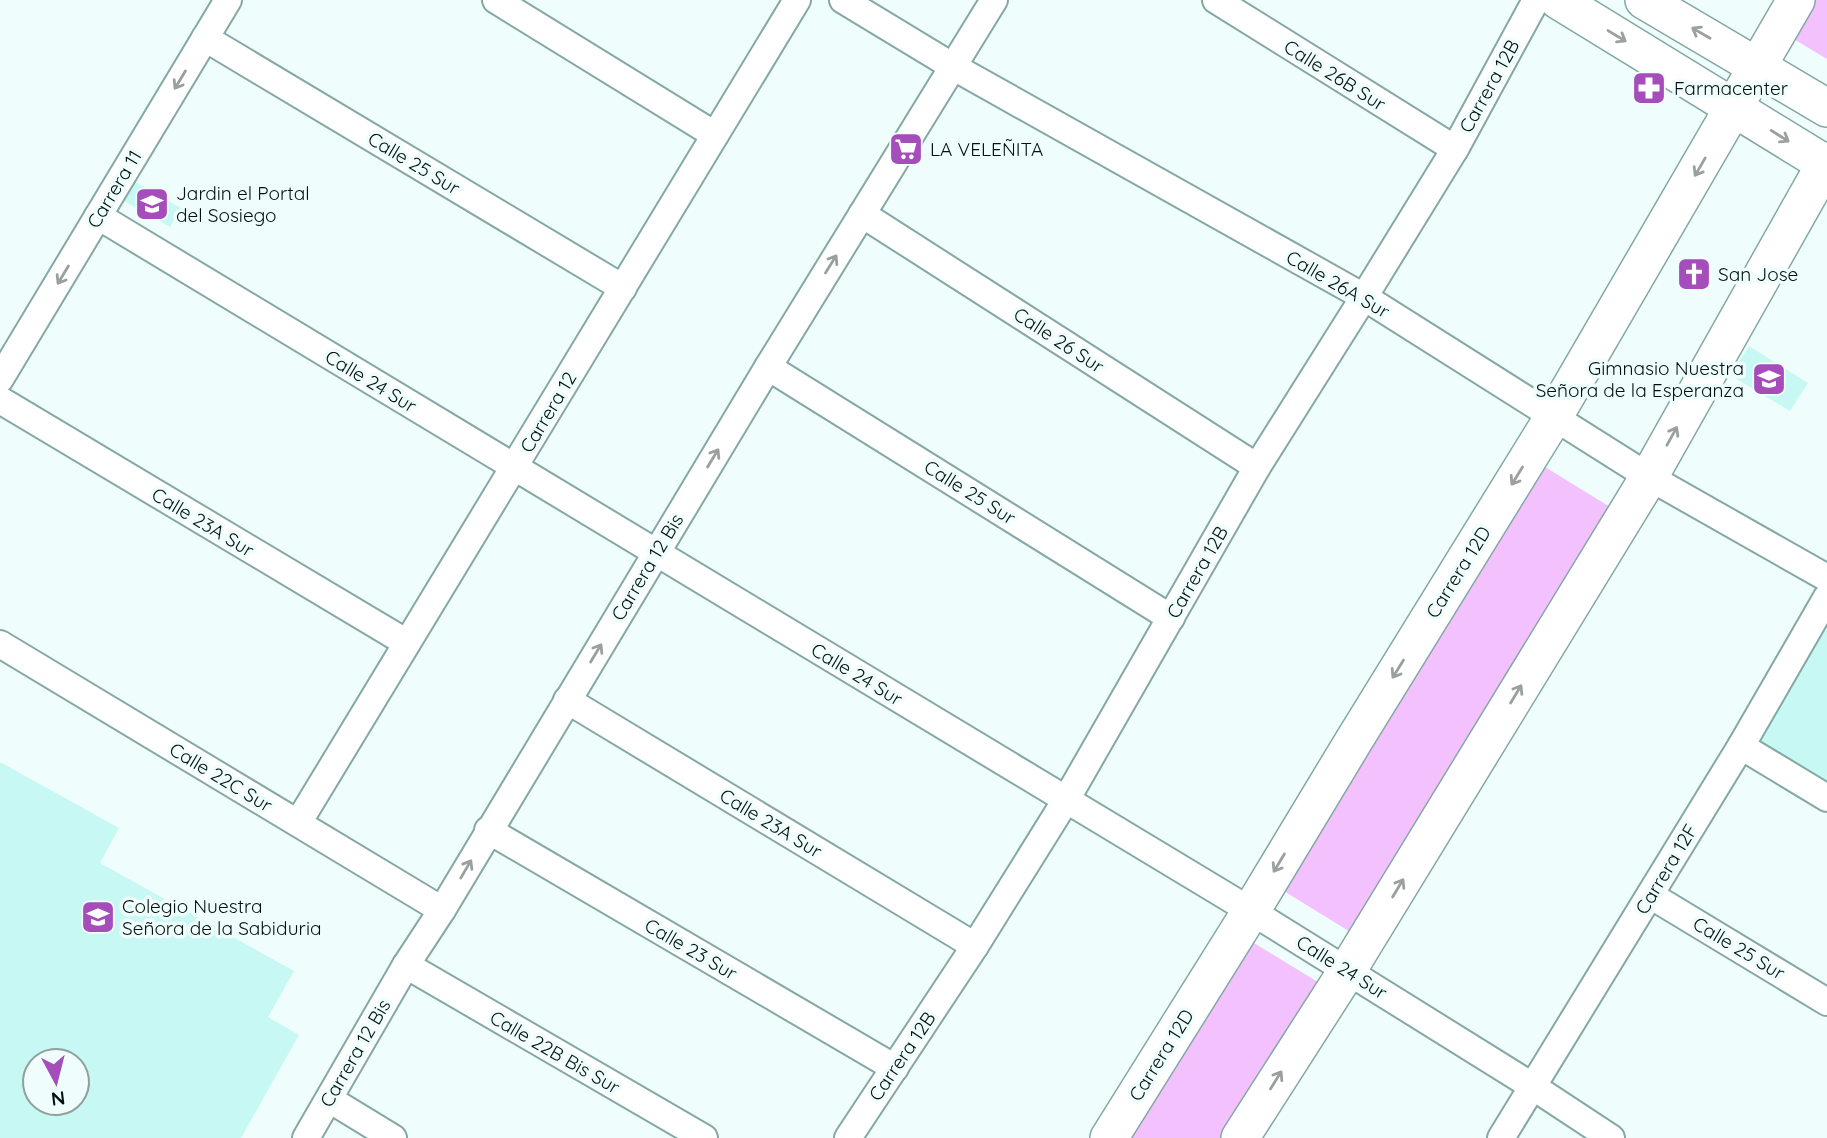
<svg xmlns="http://www.w3.org/2000/svg" width="1827" height="1138" viewBox="0 0 1827 1138" font-family="Quicksand,sans-serif">
  <style>
    .built { fill: #c7f8f4; fill-rule: evenodd }
    .green { fill: #f2c1fe }
    .lines { fill: none; stroke-linecap: round; stroke-linejoin: round }
    .street-casing { stroke: #84a8a5; stroke-width: 30 }
    .secondary-casing { stroke: #84a8a5; stroke-width: 40 }
    .street { stroke: #fff; stroke-width: 26 }
    .secondary { stroke: #fff; stroke-width: 37 }
    .oneway { stroke: #9a9f9f }
    .labels { text-anchor: middle; dominant-baseline: central; stroke-width: 7; stroke-linejoin: round; paint-order: stroke }
    .street-label { font-size: 19px; fill: #03100f; stroke: #effefc }
    .poi-label { font-size: 19px; fill: #03100f; stroke: #effefc; text-anchor: start }
  </style>
  <rect width="100%" height="100%" fill="#effefc"/>
  <g class="built">
    <polygon points="135,182 181,208 170,227 124,201"/>
    <polygon points="1749,346 1808,383 1790,411 1730,375"/>
    <polygon points="1827,628 1827,788 1755,745"/>
    <path d="M 0,762 L 119,828 L 100,863 L 294,971 L 268,1017 L 299,1035 L 241,1138 L 0,1138 ZM 35,1061 L 77,1061 L 77,1103 L 35,1103 Z"/>
  </g>
  <g class="green">
    <polygon points="1808,0 1827,0 1827,59 1787,35"/>
    <polygon points="1537,462 1615,510 1352,933 1274,885"/>
    <polygon points="1244,937 1318,982 1225,1138 1118,1138"/>
  </g>
  <g class="lines">
    <g class="street-casing">
      <g id="street">
        <polyline points="496,0 715,135"/>
        <polyline points="843,0 952,66 1364,297 1649,477 1827,578"/>
        <polyline points="1216,0 1455,149"/>
        <polyline points="205,38 623,288"/>
        <polyline points="862,214 1257,467"/>
        <polyline points="98,216 1251,911 1532,1086 1611,1138"/>
        <polyline points="768,367 1171,618"/>
        <polyline points="0,379 228,0"/>
        <polyline points="0,400 407,643"/>
        <polyline points="0,644 442,910"/>
        <polyline points="567,700 975,946"/>
        <polyline points="1741,746 1827,798"/>
        <polyline points="298,823 797,0"/>
        <polyline points="488,830 895,1068"/>
        <polyline points="1650,895 1827,1002"/>
        <polyline points="406,965 704,1138"/>
        <polyline points="329,1099 393,1138"/>
        <polyline points="306,1138 406,965 442,910 768,367 994,0"/>
        <polyline points="848,1138 975,946 1066,800 1257,467 1364,297 1455,149 1536,0"/>
        <polyline points="1501,1138 1741,746 1827,597"/>
      </g>
    </g>
    <g class="secondary-casing">
      <g id="secondary">
        <polyline points="1558,0 1827,165"/>
        <polyline points="1644,0 1827,108"/>
        <polyline points="1109,1138 1251,911 1353,742 1553,418 1796,0"/>
        <polyline points="1240,1138 1347,971 1649,477 1827,161"/>
      </g>
    </g>
    <use href="#street" class="street"/>
    <use href="#secondary" class="secondary"/>
  </g>
  <defs><path id="oneway-shaft" d="M-6 0H5M1.5-3L5.5 0L1.5 3" fill="none" stroke-width="1.6" stroke-linecap="round" stroke-linejoin="round" transform="scale(1.75)"/></defs>
  <g class="oneway">
    <use href="#oneway-shaft" transform="translate(1701 33) rotate(-150)"/>
    <use href="#oneway-shaft" transform="translate(1617 36) rotate(31)"/>
    <use href="#oneway-shaft" transform="translate(180 80) rotate(121)"/>
    <use href="#oneway-shaft" transform="translate(1780 136) rotate(32)"/>
    <use href="#oneway-shaft" transform="translate(1700 167) rotate(120)"/>
    <use href="#oneway-shaft" transform="translate(831 264) rotate(-58)"/>
    <use href="#oneway-shaft" transform="translate(63 275) rotate(121)"/>
    <use href="#oneway-shaft" transform="translate(1672 436) rotate(-61)"/>
    <use href="#oneway-shaft" transform="translate(713 458) rotate(-59)"/>
    <use href="#oneway-shaft" transform="translate(1517 476) rotate(122)"/>
    <use href="#oneway-shaft" transform="translate(596 653) rotate(-59)"/>
    <use href="#oneway-shaft" transform="translate(1398 669) rotate(122)"/>
    <use href="#oneway-shaft" transform="translate(1516 694) rotate(-59)"/>
    <use href="#oneway-shaft" transform="translate(1279 863) rotate(121)"/>
    <use href="#oneway-shaft" transform="translate(466 869) rotate(-60)"/>
    <use href="#oneway-shaft" transform="translate(1398 888) rotate(-59)"/>
    <use href="#oneway-shaft" transform="translate(1276 1080) rotate(-58)"/>
  </g>
  <defs>
    <g id="pharmacy-square" transform="scale(1.75)"><rect x="-9" y="-9" width="18" height="18" rx="4" fill="#a54dba" stroke="#effefc"/><path d="M-2-6h4v4h4v4h-4v4h-4v-4h-4v-4h4Z" fill="#fff"/></g>
    <g id="supermarket-square" transform="scale(1.75)"><rect x="-9" y="-9" width="18" height="18" rx="4" fill="#a54dba" stroke="#effefc"/><path d="M-6-5.5h2.5l.6 2H6L4.5 2H-2.5L-4.4-4H-6ZM-1.5 3.2a1.3 1.3 0 1 0 .1 0ZM3 3.2a1.3 1.3 0 1 0 .1 0Z" fill="#fff"/></g>
    <g id="school-square" transform="scale(1.75)"><rect x="-9" y="-9" width="18" height="18" rx="4" fill="#a54dba" stroke="#effefc"/><path d="M0-5L7-2L0 1L-7-2ZM-4 1L0 2.5L4 1V4Q0 6-4 4Z" fill="#fff"/></g>
    <g id="church-square" transform="scale(1.75)"><rect x="-9" y="-9" width="18" height="18" rx="4" fill="#a54dba" stroke="#effefc"/><path d="M-1.2-6h2.4v3.5h3.3v2.4h-3.3V6h-2.4V-.1h-3.3v-2.4h3.3Z" fill="#fff"/></g>
  </defs>
  <g fill-rule="evenodd">
    <use href="#pharmacy-square" x="1649" y="88"/>
    <use href="#supermarket-square" x="906" y="149"/>
    <use href="#school-square" x="152" y="204"/>
    <use href="#church-square" x="1694" y="274"/>
    <use href="#school-square" x="1769" y="379"/>
    <use href="#school-square" x="98" y="917"/>
  </g>
  <g class="labels">
    <g class="street-label">
      <text transform="translate(1335 75) rotate(32)">Calle 26B Sur</text>
      <text transform="translate(1489 86) rotate(-61)">Carrera 12B</text>
      <text transform="translate(414 163) rotate(31)">Calle 25 Sur</text>
      <text transform="translate(114 189) rotate(-59)">Carrera 11</text>
      <text transform="translate(1338 284) rotate(30)">Calle 26A Sur</text>
      <text transform="translate(1059 340) rotate(33)">Calle 26 Sur</text>
      <text transform="translate(371 381) rotate(31)">Calle 24 Sur</text>
      <text transform="translate(548 412) rotate(-59)">Carrera 12</text>
      <text transform="translate(970 492) rotate(32)">Calle 25 Sur</text>
      <text transform="translate(203 522) rotate(31)">Calle 23A Sur</text>
      <text transform="translate(647 567) rotate(-59)">Carrera 12 Bis</text>
      <text transform="translate(1197 572) rotate(-60)">Carrera 12B</text>
      <text transform="translate(1458 572) rotate(-58)">Carrera 12D</text>
      <text transform="translate(857 674) rotate(31)">Calle 24 Sur</text>
      <text transform="translate(221 777) rotate(31)">Calle 22C Sur</text>
      <text transform="translate(771 823) rotate(31)">Calle 23A Sur</text>
      <text transform="translate(1666 869) rotate(-59)">Carrera 12F</text>
      <text transform="translate(1739 948) rotate(31)">Calle 25 Sur</text>
      <text transform="translate(691 949) rotate(30)">Calle 23 Sur</text>
      <text transform="translate(1342 967) rotate(32)">Calle 24 Sur</text>
      <text transform="translate(555 1052) rotate(30)">Calle 22B Bis Sur</text>
      <text transform="translate(355 1053) rotate(-60)">Carrera 12 Bis</text>
      <text transform="translate(1161 1055) rotate(-58)">Carrera 12D</text>
      <text transform="translate(902 1056) rotate(-56)">Carrera 12B</text>
    </g>
    <g class="poi-label">
      <text x="1674" y="88">Farmacenter</text>
      <text x="930" y="149">LA VELEÑITA</text>
      <text x="176" y="193">Jardin el Portal<tspan x="176" dy="22">del Sosiego</tspan></text>
      <text x="1718" y="274">San Jose</text>
      <text x="1744" y="368" text-anchor="end">Gimnasio Nuestra<tspan x="1744" dy="22">Señora de la Esperanza</tspan></text>
      <text x="122" y="906">Colegio Nuestra<tspan x="122" dy="22">Señora de la Sabiduria</tspan></text>
    </g>
  </g>
  <g transform="translate(56 1082) rotate(173)"><circle r="33" fill="#effefc" stroke="#919f9d" stroke-width="2"/>
  <path d="M0-5L12 26L0 18L-12 26Z" fill="#a54dba"/>
  <text y="-10" font-size="19" font-weight="bold" text-anchor="middle" fill="#03100f">N</text>
  </g>
</svg>
